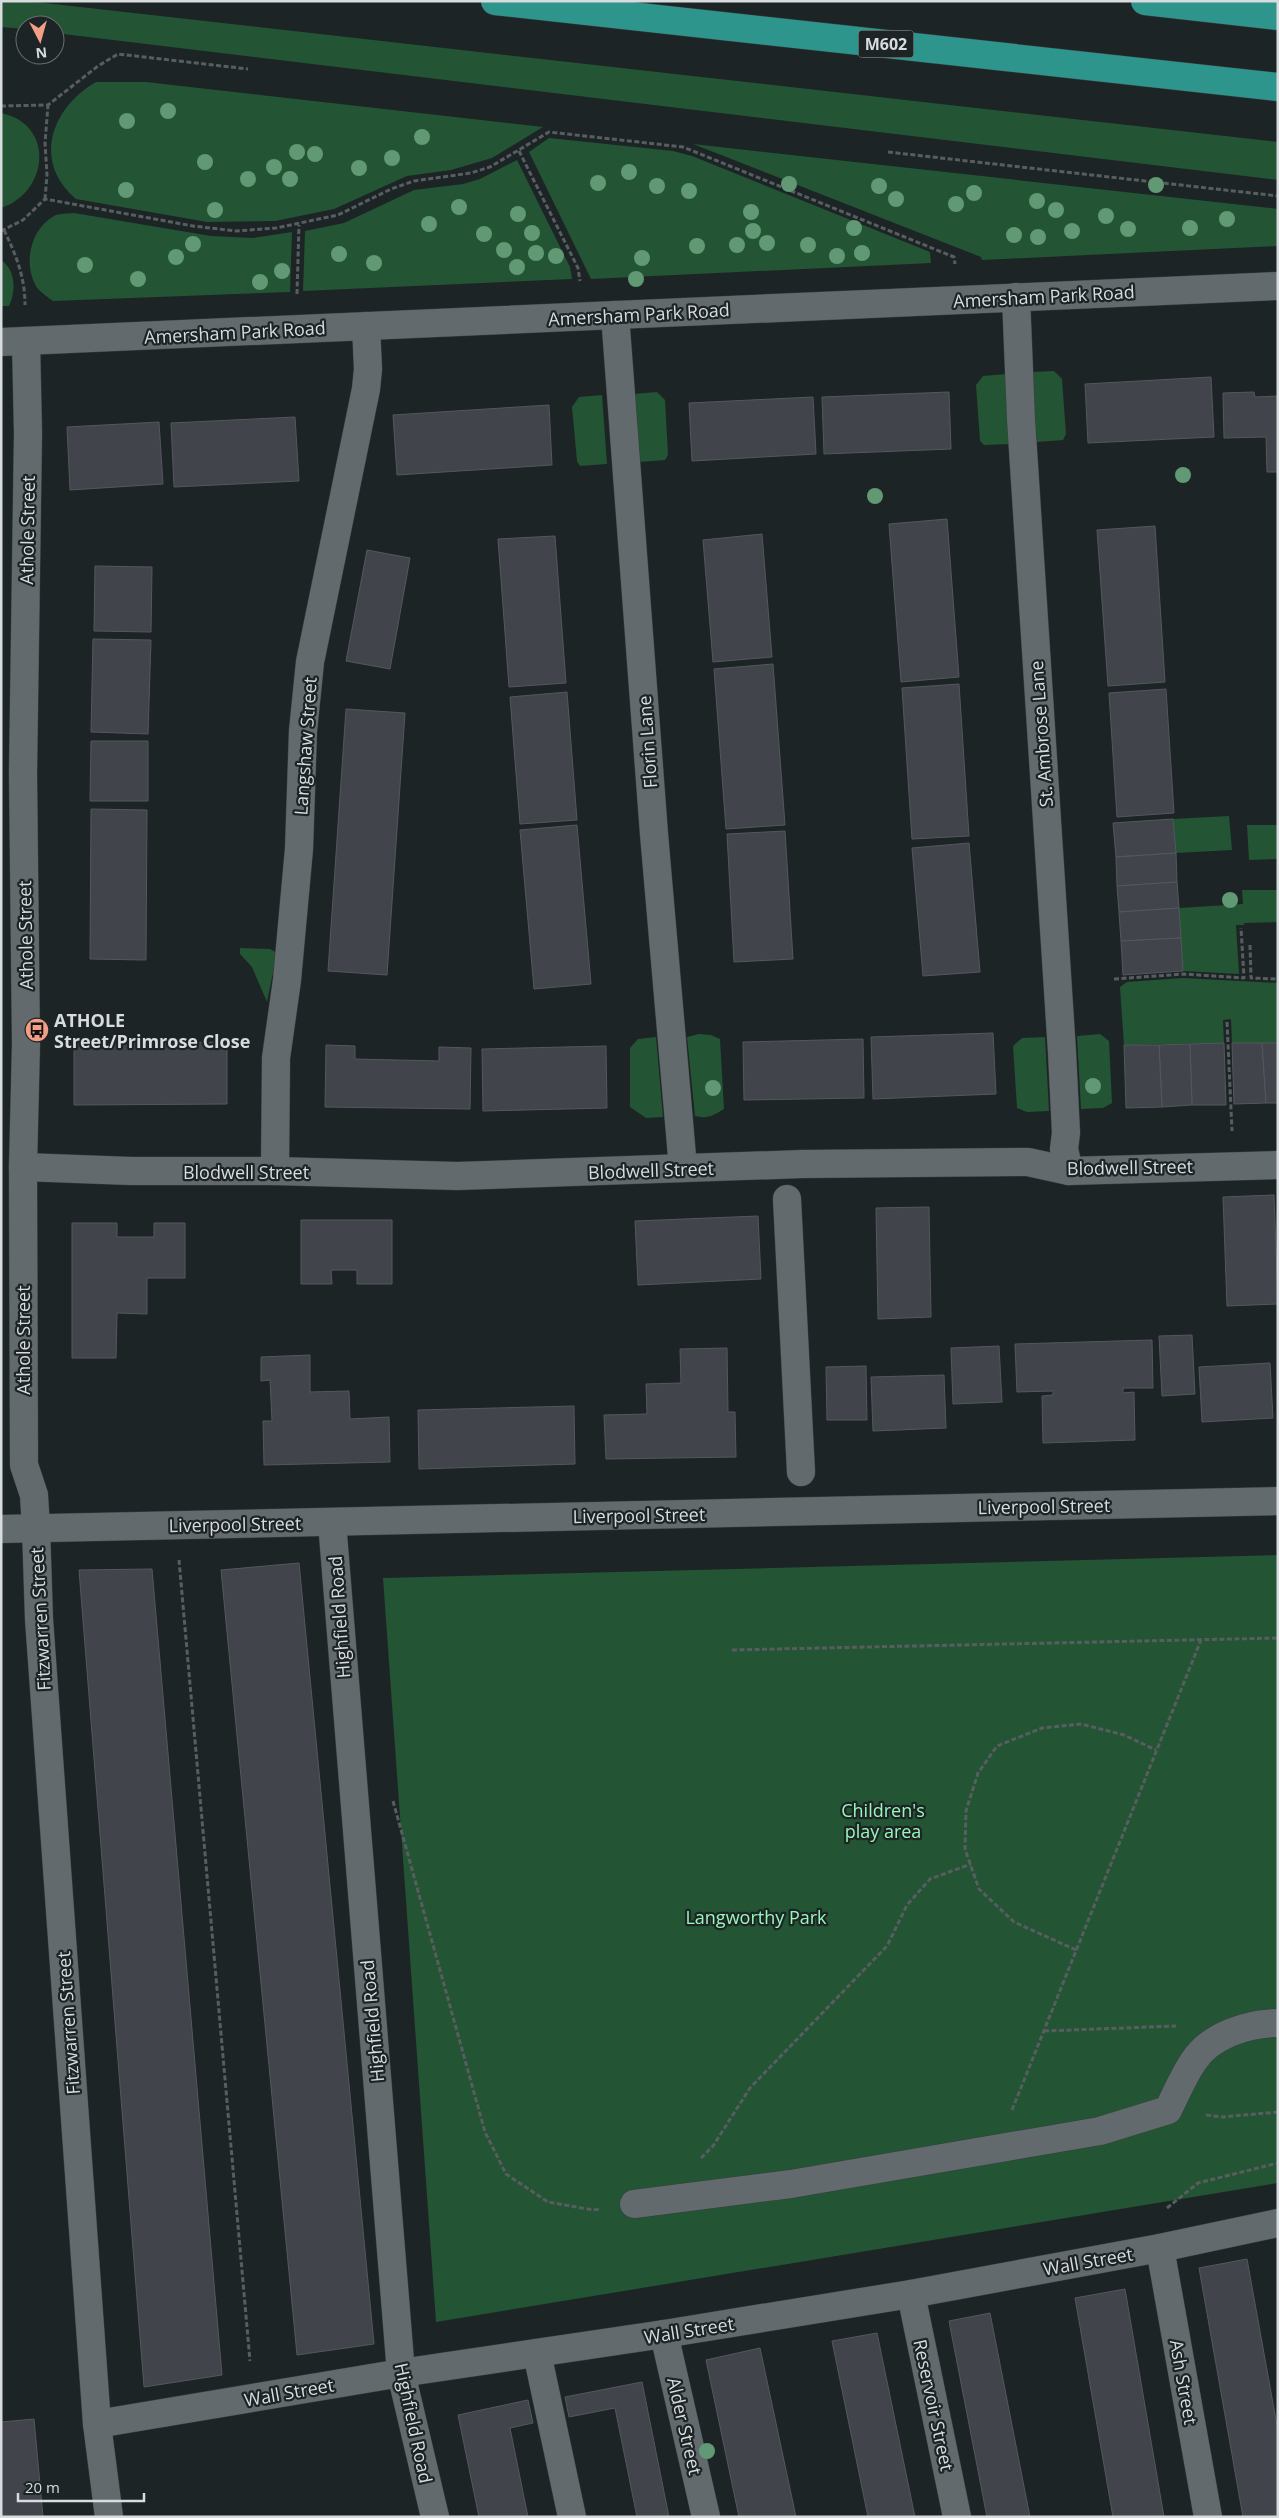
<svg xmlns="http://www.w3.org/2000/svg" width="1279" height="2518" viewBox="0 0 1279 2518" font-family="'Open Sans',sans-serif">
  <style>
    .green { fill: #235434 }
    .building { fill: #41444a; stroke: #54585e }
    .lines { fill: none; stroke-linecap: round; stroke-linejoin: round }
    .street-casing { stroke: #393f41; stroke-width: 29 }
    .secondary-casing { stroke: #393f41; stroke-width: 29 }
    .highway-casing { stroke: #393f41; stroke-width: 29 }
    .path { stroke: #585e60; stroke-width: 3; stroke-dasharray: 5 2.5; stroke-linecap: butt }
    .street { stroke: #636a6d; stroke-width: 28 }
    .secondary { stroke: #636a6d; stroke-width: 28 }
    .highway { stroke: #2e958d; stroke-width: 28 }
    .tree { fill: #619975 }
    .labels { text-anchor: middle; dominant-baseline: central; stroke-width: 4.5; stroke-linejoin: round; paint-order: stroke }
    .shield { fill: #1d2426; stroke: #a0a5a7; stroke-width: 1 }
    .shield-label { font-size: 16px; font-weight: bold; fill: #d8dcde }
    .street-label { font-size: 18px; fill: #d8dcde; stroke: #1d2426 }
    .poi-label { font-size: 18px; font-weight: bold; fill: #d8dcde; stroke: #1d2426; text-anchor: start }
    .park-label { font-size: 18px; fill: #98f8b6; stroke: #1d2426 }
  </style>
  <rect width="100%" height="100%" fill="#1d2426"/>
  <g class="green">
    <polygon points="1,1 27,1 1278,142 1278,180 55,33 55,25 25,25 25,29 1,27"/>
    <path d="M 96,82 L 146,82 L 543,127 L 492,158 L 451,170 L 407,176 L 334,209 L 275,221 L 207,222 L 76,199 C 32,162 51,108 96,82 Z"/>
    <path d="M 1,113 C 55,124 49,192 1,208 Z"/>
    <polygon points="549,138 673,151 692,156 930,252 931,263 591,279 529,152"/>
    <polygon points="693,144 1278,209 1278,246 982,260 981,257"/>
    <polygon points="517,160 570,267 572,279 303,291 305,231 344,223 414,190 463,184 480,179"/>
    <path d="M 74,213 L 211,236 L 253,238 L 292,232 L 290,292 L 53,301 C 49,298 42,293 38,289 C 22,266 30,229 54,216 C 59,213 68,214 74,213 Z"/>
    <path d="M 1,260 C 16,270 16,291 9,306 L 1,306 Z"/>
    <polygon points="1054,371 1062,379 1066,434 1063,440 1037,442 1031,372"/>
    <polygon points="1006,374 1010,444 984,445 980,441 976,385 983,376"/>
    <polygon points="657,392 665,400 668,455 665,460 639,462 634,394"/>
    <polygon points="602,395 607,464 580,466 577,461 572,407 579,397"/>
    <polygon points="1229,816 1232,850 1176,853 1173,819"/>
    <polygon points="1247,825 1278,825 1278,859 1249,860"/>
    <polygon points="1242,890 1278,890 1278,922 1244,923 1244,925 1236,925 1239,974 1183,971 1179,908 1243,904"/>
    <polygon points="240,948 270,949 277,953 267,1002 252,967 240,954"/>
    <polygon points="1183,978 1278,983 1278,1043 1232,1043 1231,1019 1223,1020 1224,1043 1124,1045 1120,987 1127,982"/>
    <path d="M 699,1034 L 711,1035 L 720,1039 L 724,1109 C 713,1116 707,1119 695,1116 L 687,1037 Z"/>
    <polygon points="1100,1034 1109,1041 1112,1103 1103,1108 1081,1109 1077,1036"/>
    <polygon points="656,1037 663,1117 646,1118 630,1107 630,1048 638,1039"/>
    <polygon points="1045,1037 1049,1111 1027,1112 1017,1108 1013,1046 1022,1038"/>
    <polygon points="1278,1555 1278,2183 436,2322 383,1578"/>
  </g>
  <g class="building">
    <polygon points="1211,377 1214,437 1088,443 1085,384"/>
    <polygon points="949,392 951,449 824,454 822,397"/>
    <polygon points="1254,392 1255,397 1278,396 1278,472 1267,472 1266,437 1224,438 1223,393"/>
    <polygon points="813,397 816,454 692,461 689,403"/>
    <polygon points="549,405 552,465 397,475 393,415"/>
    <polygon points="295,417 299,481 174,487 171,423"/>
    <polygon points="159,422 163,484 70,490 67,427"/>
    <polygon points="947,519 959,677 901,682 889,524"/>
    <polygon points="1155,526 1165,682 1108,686 1097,530"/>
    <polygon points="762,534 772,657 713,662 703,540"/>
    <polygon points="555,536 566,683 509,687 498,539"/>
    <polygon points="367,550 410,558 390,669 346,661"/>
    <polygon points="95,566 152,567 151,632 94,631"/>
    <polygon points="93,639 151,640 148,734 91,732"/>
    <polygon points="773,664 785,825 726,829 714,669"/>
    <polygon points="959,684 969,836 912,839 902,688"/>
    <polygon points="1166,689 1174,813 1117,817 1109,693"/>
    <polygon points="567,692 577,820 520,824 510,697"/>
    <polygon points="346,709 405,713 387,975 328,971"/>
    <polygon points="91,741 148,741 148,801 90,801"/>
    <polygon points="91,809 147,810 146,960 90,959"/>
    <polygon points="1173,819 1176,853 1116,857 1113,823"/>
    <polygon points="577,825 591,984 534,989 520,830"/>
    <polygon points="785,831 793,959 734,962 727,834"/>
    <polygon points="969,843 980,972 923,976 912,848"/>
    <polygon points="1176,853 1177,882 1117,886 1116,857"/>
    <polygon points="1177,882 1179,908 1119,912 1117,886"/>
    <polygon points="1179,908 1181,938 1121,941 1119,912"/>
    <polygon points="1181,938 1183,971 1123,975 1121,941"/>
    <polygon points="993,1033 996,1094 873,1099 871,1037"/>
    <polygon points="863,1039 864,1098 744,1100 743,1042"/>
    <polygon points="227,1042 227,1104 74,1105 74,1044"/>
    <polygon points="1224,1043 1226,1105 1192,1105 1190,1044"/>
    <polygon points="1232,1043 1262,1043 1266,1103 1234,1104"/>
    <polygon points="1262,1043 1278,1043 1278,1103 1266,1103"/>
    <polygon points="1190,1044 1192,1105 1162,1107 1159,1045"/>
    <polygon points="326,1045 355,1046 355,1059 439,1061 439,1047 471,1048 470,1109 325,1107"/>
    <polygon points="1124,1045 1159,1045 1162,1107 1126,1108"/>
    <polygon points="606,1046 607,1108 483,1111 482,1049"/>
    <polygon points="1274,1195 1278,1304 1227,1306 1223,1197"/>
    <polygon points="929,1207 931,1317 878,1319 876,1208"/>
    <polygon points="758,1216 761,1279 638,1285 635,1221"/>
    <polygon points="301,1220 392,1220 392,1284 357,1284 357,1270 331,1270 332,1284 301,1284"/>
    <polygon points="72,1223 117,1223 117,1237 154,1237 154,1223 185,1223 185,1278 147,1278 147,1314 117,1313 116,1358 72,1358"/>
    <polygon points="1192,1335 1195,1394 1162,1396 1159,1336"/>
    <polygon points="1152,1340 1153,1388 1123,1388 1123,1393 1134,1392 1135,1440 1043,1443 1042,1396 1053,1395 1053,1391 1017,1392 1015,1344"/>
    <polygon points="999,1346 1002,1402 953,1404 951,1348"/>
    <polygon points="727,1348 728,1412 735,1412 736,1457 606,1459 604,1415 647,1414 646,1384 681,1383 680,1349"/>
    <polygon points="310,1355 310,1392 349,1391 350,1419 389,1417 390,1462 264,1465 263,1421 272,1421 270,1380 261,1381 261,1357"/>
    <polygon points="1270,1363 1273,1418 1202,1422 1199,1367"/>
    <polygon points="866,1366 867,1420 827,1420 826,1367"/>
    <polygon points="944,1375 946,1428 873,1431 871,1377"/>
    <polygon points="574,1406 575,1464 419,1469 418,1410"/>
    <polygon points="299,1563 374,2344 297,2355 221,1570"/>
    <polygon points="152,1569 222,2375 144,2387 79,1570"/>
    <polygon points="1247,2259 1278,2431 1278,2517 1243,2517 1199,2268"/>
    <polygon points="1125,2289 1164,2517 1113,2517 1075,2298"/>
    <polygon points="990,2313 1030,2517 987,2517 949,2321"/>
    <polygon points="877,2333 915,2517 868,2517 832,2341"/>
    <polygon points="760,2348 796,2517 739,2517 706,2360"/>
    <polygon points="642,2382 669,2517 637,2517 615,2408 569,2417 565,2397"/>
    <polygon points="528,2400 533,2423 510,2428 528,2517 479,2517 458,2415"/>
    <polygon points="34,2419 43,2517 1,2517 1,2422"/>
  </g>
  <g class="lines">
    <g class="street-casing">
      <g id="street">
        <polyline points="1016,297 1021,419 1062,1052 1066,1133 1064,1149 1069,1171"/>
        <polyline points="615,315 654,834 683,1168"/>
        <polyline points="26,341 28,433 23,773 26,1044 23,1167 24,1465 34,1495 36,1528"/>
        <polyline points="1,342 1278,286"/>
        <polyline points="23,1167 131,1171 275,1171 457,1176 802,1164 1028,1162 1069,1171 1278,1165"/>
        <polyline points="275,1171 276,1058 287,980 299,849 303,731 310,662 366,389 368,369 366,326"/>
        <polyline points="787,1199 801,1472"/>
        <polyline points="332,1522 401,2373 435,2517"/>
        <path d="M 634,2204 L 791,2184 L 1100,2131 L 1168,2110 C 1176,2094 1183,2077 1193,2062 C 1210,2035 1249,2023 1278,2023"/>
        <polyline points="1160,2248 1208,2517"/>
        <polyline points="911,2294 957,2517"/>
        <polyline points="664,2334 706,2517"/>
        <polyline points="537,2353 572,2517"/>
        <polyline points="97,2424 401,2373 664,2334 911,2294 1160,2248 1278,2223"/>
      </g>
    </g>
    <g class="secondary-casing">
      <g id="secondary">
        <polyline points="36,1528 39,1619 97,2424 109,2517"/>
        <polyline points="1,1529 1278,1501"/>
      </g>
    </g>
    <g class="highway-casing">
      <g id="highway">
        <polyline points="495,1 1278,87"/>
        <polyline points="1145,1 1278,16"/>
      </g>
    </g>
    <g class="path">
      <polyline points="1,106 48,105 98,66 118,54 248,69"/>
      <polyline points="519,151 578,268 580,281"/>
      <polyline points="888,152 1278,196"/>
      <polyline points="45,199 47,175 45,143 48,105"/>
      <path d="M 4,230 C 16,255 25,277 25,305"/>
      <polyline points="1,231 23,220 45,199 193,226 236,231 276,228 338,215 391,189 414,181 471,173 490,167 549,132 683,147 954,257 955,264"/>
      <polyline points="297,294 299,225"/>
      <polyline points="1250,945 1251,978 1278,979"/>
      <polyline points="1114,979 1184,974 1244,978 1241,928"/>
      <polyline points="1227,1022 1232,1131"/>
      <polyline points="179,1560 250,2361"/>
      <polyline points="732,1650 1278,1638"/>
      <polyline points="393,1801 485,2132 506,2174 548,2202 593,2210 600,2209"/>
      <polyline points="1076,1950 1014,1922 979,1889 965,1849 966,1811 978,1773 997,1746 1042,1728 1081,1724 1124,1735 1156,1750"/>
      <polyline points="1044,2031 1176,2026"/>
      <polyline points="1012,2110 1201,1640"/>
      <polyline points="1206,2115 1222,2117 1278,2112"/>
      <polyline points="701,2158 713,2146 750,2088 887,1946 907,1905 930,1879 971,1864"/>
      <polyline points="1167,2208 1198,2183 1278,2163"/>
    </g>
    <use href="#street" class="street"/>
    <use href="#secondary" class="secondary"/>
    <use href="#highway" class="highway"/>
  </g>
  <g class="tree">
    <circle cx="168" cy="111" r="8"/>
    <circle cx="127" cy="121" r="8"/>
    <circle cx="422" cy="137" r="8"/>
    <circle cx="297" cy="152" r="8"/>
    <circle cx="315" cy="154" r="8"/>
    <circle cx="392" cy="158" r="8"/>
    <circle cx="205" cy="162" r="8"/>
    <circle cx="274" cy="167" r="8"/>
    <circle cx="359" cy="168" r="8"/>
    <circle cx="629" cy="172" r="8"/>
    <circle cx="248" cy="179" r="8"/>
    <circle cx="290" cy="179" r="8"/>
    <circle cx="598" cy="183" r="8"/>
    <circle cx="789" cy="184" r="8"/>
    <circle cx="1156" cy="185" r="8"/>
    <circle cx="657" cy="186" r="8"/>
    <circle cx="879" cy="186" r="8"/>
    <circle cx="126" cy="190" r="8"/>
    <circle cx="689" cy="191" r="8"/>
    <circle cx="974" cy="193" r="8"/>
    <circle cx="896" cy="199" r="8"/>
    <circle cx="1037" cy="201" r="8"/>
    <circle cx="956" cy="204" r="8"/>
    <circle cx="459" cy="207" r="8"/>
    <circle cx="215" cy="210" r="8"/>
    <circle cx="1056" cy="210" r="8"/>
    <circle cx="751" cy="212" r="8"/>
    <circle cx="518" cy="214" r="8"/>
    <circle cx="1106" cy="216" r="8"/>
    <circle cx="1227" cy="219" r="8"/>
    <circle cx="429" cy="224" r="8"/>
    <circle cx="854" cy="228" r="8"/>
    <circle cx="1190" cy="228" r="8"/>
    <circle cx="1128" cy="229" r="8"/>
    <circle cx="753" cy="231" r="8"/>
    <circle cx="1072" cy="231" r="8"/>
    <circle cx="532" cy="233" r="8"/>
    <circle cx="484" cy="234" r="8"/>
    <circle cx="1014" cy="235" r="8"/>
    <circle cx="1038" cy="237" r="8"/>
    <circle cx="767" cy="243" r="8"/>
    <circle cx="193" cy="244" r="8"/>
    <circle cx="737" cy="245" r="8"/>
    <circle cx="808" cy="245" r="8"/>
    <circle cx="697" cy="246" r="8"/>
    <circle cx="504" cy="250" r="8"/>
    <circle cx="536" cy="253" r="8"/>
    <circle cx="862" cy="253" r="8"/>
    <circle cx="339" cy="254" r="8"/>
    <circle cx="556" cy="256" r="8"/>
    <circle cx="837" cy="256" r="8"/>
    <circle cx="176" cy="257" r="8"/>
    <circle cx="642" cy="258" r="8"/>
    <circle cx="374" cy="263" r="8"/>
    <circle cx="85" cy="265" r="8"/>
    <circle cx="517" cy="267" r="8"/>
    <circle cx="282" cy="271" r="8"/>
    <circle cx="138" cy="279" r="8"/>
    <circle cx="636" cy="279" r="8"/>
    <circle cx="260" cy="282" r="8"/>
    <circle cx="1183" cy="475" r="8"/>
    <circle cx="875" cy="496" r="8"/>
    <circle cx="1230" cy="900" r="8"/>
    <circle cx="1093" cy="1086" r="8"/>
    <circle cx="713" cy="1088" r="8"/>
    <circle cx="707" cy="2451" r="8"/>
  </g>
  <defs>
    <g id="bus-disc" transform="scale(1.25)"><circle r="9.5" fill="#f39f85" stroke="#1d2426"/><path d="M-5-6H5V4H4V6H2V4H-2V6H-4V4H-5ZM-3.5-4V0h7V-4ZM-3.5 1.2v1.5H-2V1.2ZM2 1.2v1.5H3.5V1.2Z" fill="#111"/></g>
  </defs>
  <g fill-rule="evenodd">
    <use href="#bus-disc" x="37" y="1030"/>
  </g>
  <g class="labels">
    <rect class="shield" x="858.5" y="30.5" width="55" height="27" rx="4"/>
    <g class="shield-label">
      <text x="886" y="44">M602</text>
    </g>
    <g class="street-label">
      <text transform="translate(1044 296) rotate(-3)">Amersham Park Road</text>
      <text transform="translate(639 314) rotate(-3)">Amersham Park Road</text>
      <text transform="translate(235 332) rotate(-3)">Amersham Park Road</text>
      <text transform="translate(27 530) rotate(-89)">Athole Street</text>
      <text transform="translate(1041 734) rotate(-94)">St. Ambrose Lane</text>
      <text transform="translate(647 742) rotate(-94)">Florin Lane</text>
      <text transform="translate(305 746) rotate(-86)">Langshaw Street</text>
      <text transform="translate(25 935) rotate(-91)">Athole Street</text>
      <text transform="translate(1130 1167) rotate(-1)">Blodwell Street</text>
      <text transform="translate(651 1170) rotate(-2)">Blodwell Street</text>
      <text x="246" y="1172">Blodwell Street</text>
      <text transform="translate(23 1340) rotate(-90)">Athole Street</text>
      <text transform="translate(1044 1506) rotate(-1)">Liverpool Street</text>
      <text transform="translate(639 1515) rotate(-1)">Liverpool Street</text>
      <text transform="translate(235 1524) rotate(-1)">Liverpool Street</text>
      <text transform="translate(339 1617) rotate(-94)">Highfield Road</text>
      <text transform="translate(40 1619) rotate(-93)">Fitzwarren Street</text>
      <text transform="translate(372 2021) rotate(-95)">Highfield Road</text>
      <text transform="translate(68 2023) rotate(-94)">Fitzwarren Street</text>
      <text transform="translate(1088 2261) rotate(-10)">Wall Street</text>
      <text transform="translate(689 2330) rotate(-9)">Wall Street</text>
      <text transform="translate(1184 2382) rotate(80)">Ash Street</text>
      <text transform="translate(289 2392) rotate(-10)">Wall Street</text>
      <text transform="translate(934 2405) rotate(78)">Reservoir Street</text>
      <text transform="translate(414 2423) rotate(78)">Highfield Road</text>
      <text transform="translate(685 2426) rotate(77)">Alder Street</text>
    </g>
    <g class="poi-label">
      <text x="54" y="1020">ATHOLE<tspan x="54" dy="21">Street/Primrose Close</tspan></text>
    </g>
    <g class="park-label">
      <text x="883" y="1810">Children's<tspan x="883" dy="21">play area</tspan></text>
      <text x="756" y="1917">Langworthy Park</text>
    </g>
  </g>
  <rect width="1279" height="2518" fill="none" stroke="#d8dcde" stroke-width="5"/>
  <g transform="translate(40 40) rotate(174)"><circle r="24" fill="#1d2426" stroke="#686e70"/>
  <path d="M0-4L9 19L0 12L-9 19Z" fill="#f39f85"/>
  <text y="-8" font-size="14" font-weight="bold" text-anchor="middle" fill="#d8dcde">N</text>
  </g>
  <path d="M18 2493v8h126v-8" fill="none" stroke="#d8dcde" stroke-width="2.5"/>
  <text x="25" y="2493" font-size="15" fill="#d8dcde" stroke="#1d2426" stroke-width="4" paint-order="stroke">20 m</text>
</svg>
